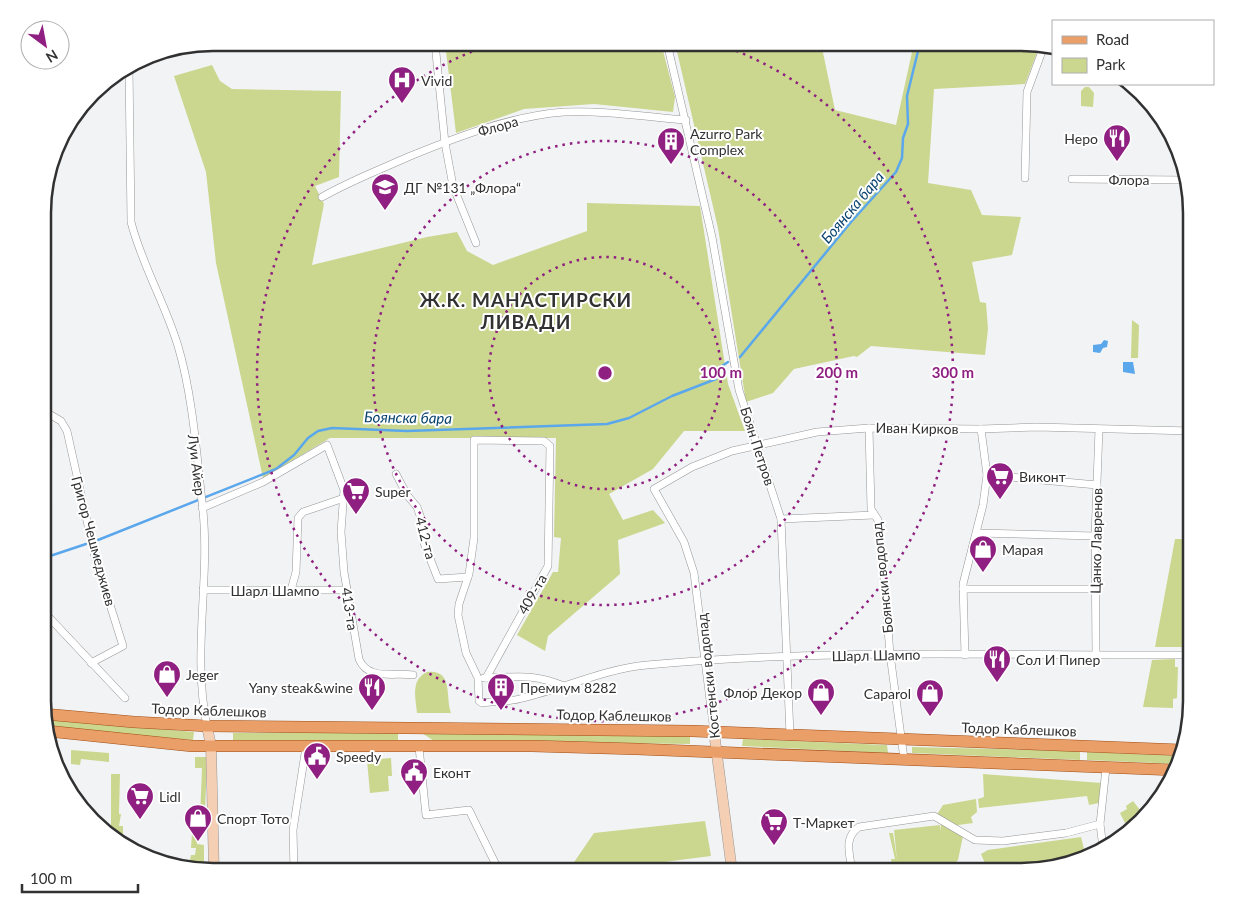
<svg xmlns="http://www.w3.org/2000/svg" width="1234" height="914" viewBox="0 0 1234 914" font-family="Lato,sans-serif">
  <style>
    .green { fill: #cbd78e }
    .water { fill: #5ba7eb }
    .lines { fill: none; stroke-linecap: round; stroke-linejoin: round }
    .stream { stroke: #5ba7eb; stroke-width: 2.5 }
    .street-casing { stroke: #959697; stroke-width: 8 }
    .secondary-casing { stroke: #959697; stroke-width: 11 }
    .primary-casing { stroke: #a04e13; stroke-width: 12 }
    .street { stroke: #fff; stroke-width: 7 }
    .secondary { stroke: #f4cfb3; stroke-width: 10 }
    .primary { stroke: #ea9e68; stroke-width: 11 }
    .ring { fill: none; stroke: #8f1f80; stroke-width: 2.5; stroke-dasharray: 2.5 5 }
    .labels { text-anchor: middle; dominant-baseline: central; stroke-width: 4; stroke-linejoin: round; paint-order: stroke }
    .poi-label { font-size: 14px; fill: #313132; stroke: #fff; text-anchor: start }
    .street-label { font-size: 14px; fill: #313132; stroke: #fff }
    .water-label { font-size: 15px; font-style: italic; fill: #06416d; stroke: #fff }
    .district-label { font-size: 19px; font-weight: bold; letter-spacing: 1px; fill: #313132; stroke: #fff }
    .rim { fill: none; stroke: #313132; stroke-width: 2.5 }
    .centre { fill: #8f1f80; stroke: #fff; stroke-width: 2.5 }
    .ring-label { font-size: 15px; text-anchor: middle; font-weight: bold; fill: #8f1f80; stroke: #fff; stroke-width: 4; stroke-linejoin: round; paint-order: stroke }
  </style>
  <rect width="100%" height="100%" fill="#f2f3f5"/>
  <g class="green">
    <polygon points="341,43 406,43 341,46"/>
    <polygon points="445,43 661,43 675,97 673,112 594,104 524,109 456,133"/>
    <polygon points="675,43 821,43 835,110 896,125 914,43 1031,43 1040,45 1025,84 934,89 928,183 971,190 982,215 1021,217 1012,255 972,262 980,302 986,303 988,329 985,355 871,346 857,357 854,356 794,369 773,393 746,402 718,228"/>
    <polygon points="212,65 220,81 232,89 341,91 339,177 315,186 324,204 312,265 427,237 457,232 467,251 493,265 587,231 587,203 700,206 728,384 745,431 684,431 653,469 609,494 623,520 653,510 665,523 618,540 620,574 548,636 545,651 517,635 553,572 558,572 561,538 554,537 556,438 330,438 263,478 216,263 206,172 174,76"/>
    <polygon points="1085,87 1089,87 1094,93 1093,107 1081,106 1081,91"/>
    <polygon points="1132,320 1139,325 1138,358 1131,358"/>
    <polygon points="1175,539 1191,539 1188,647 1155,647"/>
    <polygon points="1175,659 1175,667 1178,667 1177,698 1173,699 1173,708 1143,707 1152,660"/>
    <path d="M 427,672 C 454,669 445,697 451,713 L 417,713 C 416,698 410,680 427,672 Z"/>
    <polygon points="44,719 194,732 193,740 45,727"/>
    <polygon points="233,733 398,733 398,741 233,742"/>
    <polygon points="422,733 690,736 690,744 444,741 434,741"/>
    <polygon points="743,739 887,745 888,753 742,746"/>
    <polygon points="912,747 1080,751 1080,760 912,753"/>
    <polygon points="71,750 109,753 109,762 81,759 80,765 71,764"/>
    <polygon points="1087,752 1182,756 1178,764 1087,760"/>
    <polygon points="195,757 207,757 205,814 200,818 202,768 195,768"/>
    <polygon points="391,758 392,776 388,776 389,791 370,793 367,760"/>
    <polygon points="111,774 120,774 119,814 121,814 119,826 123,826 123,843 111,837"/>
    <polygon points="983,774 1102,783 1099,803 1089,805 1087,796 979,808 978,799 984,797"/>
    <polygon points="976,799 977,812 971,817 973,823 951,826 936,816 943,805"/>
    <polygon points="1133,801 1144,815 1136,821 1134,818 1125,823 1120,813 1127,809 1126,806"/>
    <polygon points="705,821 711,856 594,871 568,871 594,833"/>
    <polygon points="941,822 963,836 958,860 948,870 876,871 876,869 892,866 891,859 895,859 889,833 893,833 897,860 894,830 940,825 941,831"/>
    <polygon points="192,833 196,833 200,840 197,840 197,844 204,845 204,870 158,862 143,854 159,853 159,859 190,860 191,855 195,855 196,848 191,848"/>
    <path d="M 1081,837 L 1084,849 L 1091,848 L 1098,843 L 1100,850 C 1087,862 1008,864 986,866 L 981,854 L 988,850 Z"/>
    <polygon points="1055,861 1062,862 1021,871 960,871"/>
  </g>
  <g class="water">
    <polygon points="1104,340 1108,341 1107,347 1103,348 1100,353 1093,352 1093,345 1101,344"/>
    <polygon points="1123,362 1133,362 1135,374 1123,372"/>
  </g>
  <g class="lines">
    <g class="stream">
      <polyline points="740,357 851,222 896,172 902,158 903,138 908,124 907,96 920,43"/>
      <polyline points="98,540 276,469 294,455 308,438 318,431 332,428 407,431 607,424 629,418 672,396 716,379 722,366 728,362"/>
      <polyline points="44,558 86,544"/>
    </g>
    <g class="street-casing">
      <g id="street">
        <polyline points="435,43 445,143 453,186 476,243"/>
        <polyline points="667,43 712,237 739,390 781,519 790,735"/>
        <path d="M 129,67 L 131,222 C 142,265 165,303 178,346 C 193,396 197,458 203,511 C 210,582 192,654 207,726"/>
        <polyline points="1025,178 1027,92 1041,54 1042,45"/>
        <polyline points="1072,179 1185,180"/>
        <path d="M 322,197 C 350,181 379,170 408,157 C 457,137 511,116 564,112 C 604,110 646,117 686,120"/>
        <polyline points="44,411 61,421 67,431 95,557 123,646 91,663"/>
        <polyline points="869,428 871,509 878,520 881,542 890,654 904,759"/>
        <polyline points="396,474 407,495 417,507 423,524 424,543 438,579 468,577"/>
        <polyline points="987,475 1097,485"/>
        <path d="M 202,508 L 263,482 L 327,445 L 344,490 L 341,532 L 344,572 L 359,659 C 368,681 394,672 413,675"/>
        <polyline points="781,519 874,515"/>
        <polyline points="977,533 1095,536"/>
        <polyline points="963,589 1095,589"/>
        <polyline points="203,590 347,590"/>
        <polyline points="291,590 296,572 298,518 303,512 344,498"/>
        <polyline points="44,612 125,698"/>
        <polyline points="1096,654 1095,536 1099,429"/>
        <polyline points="965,655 963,584 983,505 987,475 981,429"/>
        <path d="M 484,678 C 517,677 532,673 564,686"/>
        <path d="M 486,678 L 548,566 L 550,446 L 544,441 L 474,440 L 474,538 L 469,574 L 459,604 L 458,615 L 466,653 L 478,678 L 479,701 L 482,703 C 495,701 510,702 523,698 C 565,688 604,669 647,665 C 828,648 1010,656 1191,655"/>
        <polyline points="714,732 694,573 684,542 654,489 692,467 732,451 817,432 869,428 981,429 1036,427 1191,431"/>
        <polyline points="419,747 426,815 469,810 499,871"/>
        <polyline points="1103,848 1100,824 1106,768"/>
        <polyline points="294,871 293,830 306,747"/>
        <path d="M 852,871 C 850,854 843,838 859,827 L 934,816 L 975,840 L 1003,841 L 1066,833 L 1100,824"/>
      </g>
    </g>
    <g class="secondary-casing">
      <g id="secondary">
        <polyline points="207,726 211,746 214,871"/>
        <polyline points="714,732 732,871"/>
      </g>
    </g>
    <g class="primary-casing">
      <g id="primary">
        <polyline points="44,714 134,722 207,726 692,731 1183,750"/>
        <polyline points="47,731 192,746 532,746 637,749 1175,770"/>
      </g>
    </g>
    <use href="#street" class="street"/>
    <use href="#secondary" class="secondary"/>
    <use href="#primary" class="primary"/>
  </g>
  <g class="ring">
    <circle cx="605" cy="373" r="116"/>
    <circle cx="605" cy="373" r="232"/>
    <path d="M715 43A348 348 0 1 1 495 43"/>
  </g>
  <defs>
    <g id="hospital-pin" transform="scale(1.4375)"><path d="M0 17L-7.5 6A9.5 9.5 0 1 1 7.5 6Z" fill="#8f1f80" stroke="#fff"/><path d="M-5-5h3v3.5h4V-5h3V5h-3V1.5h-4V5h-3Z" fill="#fff"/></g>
    <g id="restaurant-pin" transform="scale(1.4375)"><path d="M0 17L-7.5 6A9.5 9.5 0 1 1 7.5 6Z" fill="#8f1f80" stroke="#fff"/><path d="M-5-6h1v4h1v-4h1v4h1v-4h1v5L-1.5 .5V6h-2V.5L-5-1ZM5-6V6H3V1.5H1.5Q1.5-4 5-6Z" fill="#fff"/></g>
    <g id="building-pin" transform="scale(1.4375)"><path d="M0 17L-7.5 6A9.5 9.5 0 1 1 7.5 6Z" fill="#8f1f80" stroke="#fff"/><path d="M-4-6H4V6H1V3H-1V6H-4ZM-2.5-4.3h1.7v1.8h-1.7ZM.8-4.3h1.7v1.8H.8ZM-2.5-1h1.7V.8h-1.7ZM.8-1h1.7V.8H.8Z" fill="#fff"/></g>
    <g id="school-pin" transform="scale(1.4375)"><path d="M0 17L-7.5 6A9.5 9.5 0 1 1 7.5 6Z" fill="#8f1f80" stroke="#fff"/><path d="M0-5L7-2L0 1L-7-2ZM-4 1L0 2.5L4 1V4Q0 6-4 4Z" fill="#fff"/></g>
    <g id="supermarket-pin" transform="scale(1.4375)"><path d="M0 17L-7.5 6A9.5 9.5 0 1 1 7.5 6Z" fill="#8f1f80" stroke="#fff"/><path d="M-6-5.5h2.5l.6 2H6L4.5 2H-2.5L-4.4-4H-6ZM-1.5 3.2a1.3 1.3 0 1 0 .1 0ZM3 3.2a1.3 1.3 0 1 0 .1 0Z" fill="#fff"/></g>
    <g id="shop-pin" transform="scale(1.4375)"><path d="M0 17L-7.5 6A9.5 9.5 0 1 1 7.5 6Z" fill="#8f1f80" stroke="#fff"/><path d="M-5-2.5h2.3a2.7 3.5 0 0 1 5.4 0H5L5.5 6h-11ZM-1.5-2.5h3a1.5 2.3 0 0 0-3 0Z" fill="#fff"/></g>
    <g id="civic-pin" transform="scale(1.4375)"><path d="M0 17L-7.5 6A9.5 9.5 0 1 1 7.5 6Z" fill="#8f1f80" stroke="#fff"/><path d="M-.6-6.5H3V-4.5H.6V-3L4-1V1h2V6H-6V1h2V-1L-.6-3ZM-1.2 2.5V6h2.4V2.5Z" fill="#fff"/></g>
  </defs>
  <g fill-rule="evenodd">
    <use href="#hospital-pin" x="402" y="80"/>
    <use href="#restaurant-pin" x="1117" y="138"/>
    <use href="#building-pin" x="671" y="141"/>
    <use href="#school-pin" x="385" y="187"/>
    <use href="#supermarket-pin" x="1000" y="476"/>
    <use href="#supermarket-pin" x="356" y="491"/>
    <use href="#shop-pin" x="983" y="549"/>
    <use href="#restaurant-pin" x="997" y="659"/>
    <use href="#shop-pin" x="167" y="674"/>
    <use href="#restaurant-pin" x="372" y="687"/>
    <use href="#building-pin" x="501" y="687"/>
    <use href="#shop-pin" x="821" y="692"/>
    <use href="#shop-pin" x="930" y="693"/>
    <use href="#civic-pin" x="317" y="756"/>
    <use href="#civic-pin" x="414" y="772"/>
    <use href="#supermarket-pin" x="140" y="796"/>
    <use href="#shop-pin" x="198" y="818"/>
    <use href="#supermarket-pin" x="774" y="822"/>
  </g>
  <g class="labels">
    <g class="poi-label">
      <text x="421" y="80">Vivid</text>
      <text x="690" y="133">Azurro Park<tspan x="690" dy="16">Complex</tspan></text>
      <text x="1098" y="138" text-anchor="end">Неро</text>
      <text x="404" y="187">ДГ №131 „Флора“</text>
      <text x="1019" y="476">Виконт</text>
      <text x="375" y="491">Super</text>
      <text x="1002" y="549">Марая</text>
      <text x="1016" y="659">Сол И Пипер</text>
      <text x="186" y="674">Jeger</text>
      <text x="353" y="687" text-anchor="end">Yany steak&amp;wine</text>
      <text x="520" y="687">Премиум 8282</text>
      <text x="802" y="692" text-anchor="end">Флор Декор</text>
      <text x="911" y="693" text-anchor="end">Caparol</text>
      <text x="336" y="756">Speedy</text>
      <text x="433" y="772">Еконт</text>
      <text x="159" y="796">Lidl</text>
      <text x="217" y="818">Спорт Тото</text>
      <text x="793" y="822">Т-Маркет</text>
    </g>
    <g class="street-label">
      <text transform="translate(498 126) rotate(-16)">Флора</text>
      <text x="1129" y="179">Флора</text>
      <text transform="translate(917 428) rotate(1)">Иван Кирков</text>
      <text transform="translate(758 446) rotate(72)">Боян Петров</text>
      <text transform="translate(197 465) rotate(83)">Луи Айер</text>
      <text transform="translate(426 538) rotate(75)">412-та</text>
      <text transform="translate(94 541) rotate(75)">Григор Чешмеджиев</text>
      <text transform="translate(1096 541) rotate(-89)">Цанко Лавренов</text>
      <text transform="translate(882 578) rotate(-96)">Боянски водопад</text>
      <text x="275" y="590">Шарл Шампо</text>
      <text transform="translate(532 594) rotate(-60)">409-та</text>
      <text transform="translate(350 609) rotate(81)">413-та</text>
      <text transform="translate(876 655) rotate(-1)">Шарл Шампо</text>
      <text transform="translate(708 676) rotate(-96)">Костенски водопад</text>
      <text transform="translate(209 710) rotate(2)">Тодор Каблешков</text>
      <text transform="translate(614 715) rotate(1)">Тодор Каблешков</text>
      <text transform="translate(1019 729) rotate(2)">Тодор Каблешков</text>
    </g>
    <g class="water-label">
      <text transform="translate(852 207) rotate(-50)">Боянска бара</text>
      <text transform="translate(408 417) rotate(1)">Боянска бара</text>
    </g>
    <g class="district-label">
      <text x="526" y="299">Ж.К. МАНАСТИРСКИ<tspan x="526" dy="22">ЛИВАДИ</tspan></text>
    </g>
  </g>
  <path d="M0 0H1234V914H0ZM213 51H1021A162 162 0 0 1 1183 213V701A162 162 0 0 1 1021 863H213A162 162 0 0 1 51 701V213A162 162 0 0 1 213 51Z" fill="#fff" fill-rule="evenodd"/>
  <path class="rim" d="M213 51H1021A162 162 0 0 1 1183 213V701A162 162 0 0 1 1021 863H213A162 162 0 0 1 51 701V213A162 162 0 0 1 213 51Z"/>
  <circle cx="605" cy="373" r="8" class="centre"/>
  <g class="ring-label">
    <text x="721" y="378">100 m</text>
    <text x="837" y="378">200 m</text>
    <text x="953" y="378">300 m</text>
  </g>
  <rect x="1052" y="20" width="162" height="65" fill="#ffffff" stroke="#adadad"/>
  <rect x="1062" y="36" width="25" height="8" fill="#ea9e68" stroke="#adadad"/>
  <text x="1096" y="45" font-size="15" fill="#313132">Road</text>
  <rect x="1062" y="58" width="25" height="15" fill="#cbd78e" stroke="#adadad"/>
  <text x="1096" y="70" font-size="15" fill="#313132">Park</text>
  <g transform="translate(45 45) rotate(148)"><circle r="24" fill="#ffffff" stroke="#adadad"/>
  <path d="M0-4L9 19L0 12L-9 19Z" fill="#8f1f80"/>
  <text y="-8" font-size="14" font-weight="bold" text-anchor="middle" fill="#313132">N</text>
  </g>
  <path d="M22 884v8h116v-8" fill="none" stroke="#313132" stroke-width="2.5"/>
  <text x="30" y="884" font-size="15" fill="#313132" stroke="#ffffff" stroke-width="4" paint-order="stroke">100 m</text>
</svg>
